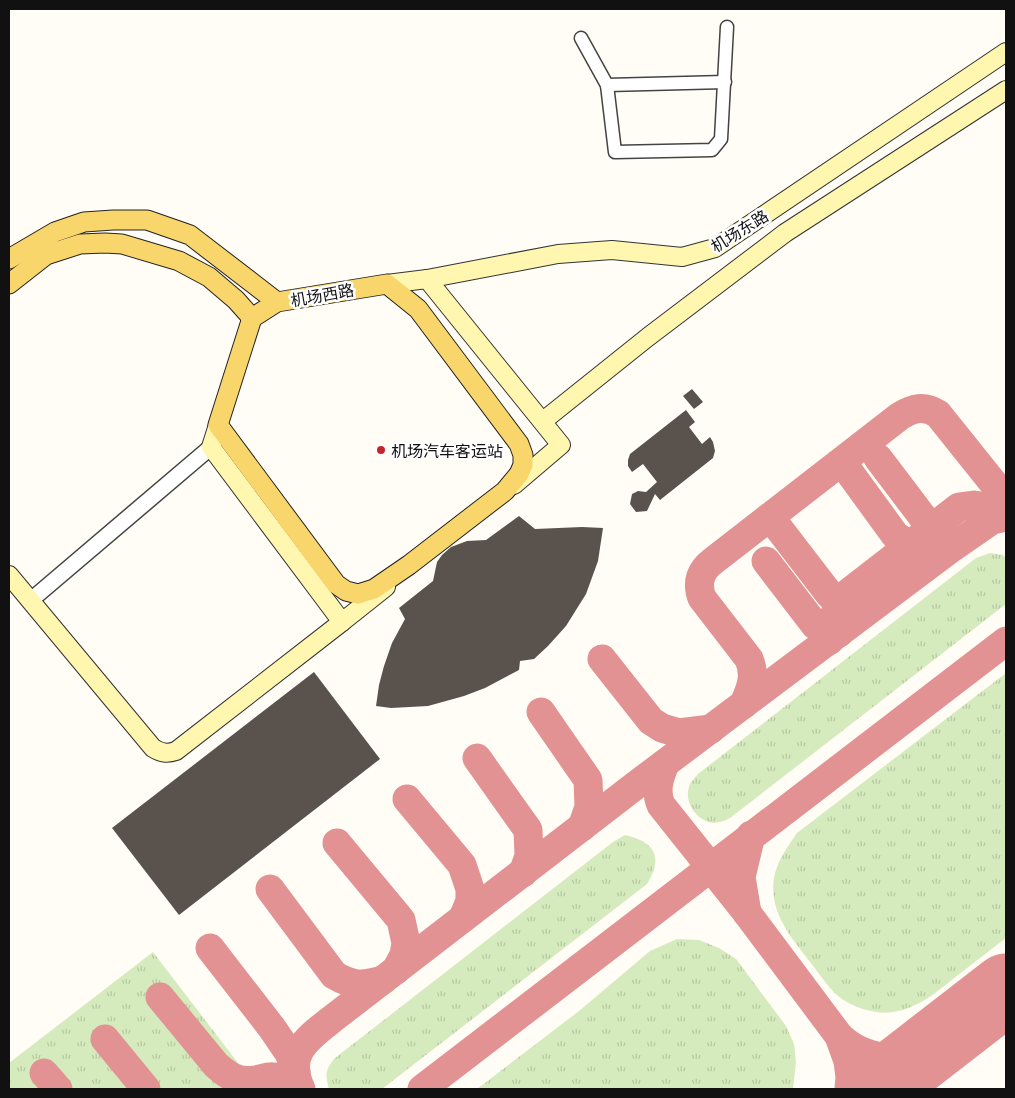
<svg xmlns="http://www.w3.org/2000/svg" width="1015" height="1098" viewBox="0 0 1015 1098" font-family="Literata,'Noto Sans SC',serif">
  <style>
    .grass { fill: url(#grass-tufts) }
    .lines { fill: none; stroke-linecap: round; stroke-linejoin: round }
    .taxiway { stroke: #e29292; stroke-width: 29 }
    .runway { stroke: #e29292; stroke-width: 71 }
    .building { fill: #5a524d }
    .minor-casing { stroke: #444; stroke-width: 15 }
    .tertiary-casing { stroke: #444; stroke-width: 18 }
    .secondary-casing { stroke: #333; stroke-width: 20 }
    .primary-casing { stroke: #222; stroke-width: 21 }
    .minor { stroke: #fff; stroke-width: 12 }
    .tertiary { stroke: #fff; stroke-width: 15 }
    .secondary { stroke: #fff6b0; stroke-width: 18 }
    .primary { stroke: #f9d66b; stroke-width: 19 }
    .poi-dot { fill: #c4262e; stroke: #fff; stroke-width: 2 }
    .labels { text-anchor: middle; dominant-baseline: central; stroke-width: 5; stroke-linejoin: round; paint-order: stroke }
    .street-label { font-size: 16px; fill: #111; stroke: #fff }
    .poi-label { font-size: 16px; fill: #111; stroke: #fff; text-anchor: start }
  </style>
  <defs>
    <pattern id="grass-tufts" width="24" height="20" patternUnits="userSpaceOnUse" patternTransform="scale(1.25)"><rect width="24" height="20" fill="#d5ebbd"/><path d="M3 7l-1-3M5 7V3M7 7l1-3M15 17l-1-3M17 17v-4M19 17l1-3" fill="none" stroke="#b6c8a1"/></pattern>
  </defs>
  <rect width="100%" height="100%" fill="#fffdf5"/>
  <g class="grass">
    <path d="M 990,553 L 1003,555 L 1006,558 L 1006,604 L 730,818 C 727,819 723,822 719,822 C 701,827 683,804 689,787 C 690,782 695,778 698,774 L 976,558 Z"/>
    <path d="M 1006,673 L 1006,938 C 990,950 974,963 958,975 C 938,991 919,1008 893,1012 C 877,1015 855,1008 842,999 C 831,991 822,978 814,967 C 799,947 779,926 774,899 C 770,871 782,855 797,833 Z"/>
    <path d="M 625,835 C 656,842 663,858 647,884 L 382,1089 L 329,1089 C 325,1074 325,1070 335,1058 L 613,842 Z"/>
    <polygon points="677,939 699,940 719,948 736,959 786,1026 794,1044 796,1062 793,1089 477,1089 579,1011 650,951"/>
    <polygon points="153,952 258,1089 9,1089 9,1063"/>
  </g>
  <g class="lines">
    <g class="taxiway">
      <polyline points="878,458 931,528 940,535 947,538"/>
      <polyline points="847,469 895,535 909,545 928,548"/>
      <polyline points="777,526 830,595 841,599 860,601"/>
      <polyline points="766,561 815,625 823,630 839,633"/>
      <polyline points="829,641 834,616 843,597 959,507 974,505 995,508"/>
      <polyline points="602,659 651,721 662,728 679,733 711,729"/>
      <path d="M 744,704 C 751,688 756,676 749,659 L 702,598 C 696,582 701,570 713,561 L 900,416 C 913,408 924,405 938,414 L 1006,499"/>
      <polyline points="541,712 588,780 589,807 582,827"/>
      <polyline points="477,758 528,830 529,856 523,873"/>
      <path d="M 665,764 C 659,778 655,791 661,805 L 747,913 L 839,1036 L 848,1061 L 850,1077 L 849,1089"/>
      <polyline points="407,799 462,865 470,889 470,901 463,918"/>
      <polyline points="337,843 401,920 406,943 404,955 396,970"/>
      <path d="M 270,889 L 334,975 C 353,986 362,986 383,980"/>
      <polyline points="747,913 741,877 751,835"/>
      <polyline points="210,948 272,1028 289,1053 296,1072"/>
      <path d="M 160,997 L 216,1065 C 227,1075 238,1083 255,1080 C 262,1079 267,1076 274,1077 C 284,1078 291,1084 299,1089"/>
      <path d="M 839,1036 C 864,1060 894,1062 925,1051"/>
      <polyline points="105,1039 146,1089"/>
      <polyline points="44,1073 58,1089"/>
      <path d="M 301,1089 C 283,1052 311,1036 336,1016 L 640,782 L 953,547 L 992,520 L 1006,517"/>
      <polyline points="422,1089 1006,641"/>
    </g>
    <polyline class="runway" points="877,1089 1006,989"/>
  </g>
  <g class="building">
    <polygon points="692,389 703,402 694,409 683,396"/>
    <polygon points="686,410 695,422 689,427 702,444 710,437 713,442 715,451 713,458 660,500 655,494 647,511 636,512 630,504 632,494 638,491 646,492 657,482 643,464 632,472 628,466 628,460 630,454"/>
    <polygon points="519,516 535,529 582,527 603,528 598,561 586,594 566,626 548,646 534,659 520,661 519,670 485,688 464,696 428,706 391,708 376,706 379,685 384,666 392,643 405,619 399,608 433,581 437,562 442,555 451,547 467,541 486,540"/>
    <polygon points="314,672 380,759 179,915 112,828"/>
  </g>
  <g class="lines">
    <g class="minor-casing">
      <g id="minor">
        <polyline points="581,38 607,85 615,152 712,150 721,139 727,27"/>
        <polyline points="607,85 725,82"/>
      </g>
    </g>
    <g class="tertiary-casing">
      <polyline id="tertiary" points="30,601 211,447"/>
    </g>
    <g class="secondary-casing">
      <g id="secondary">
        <polyline points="427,279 558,254 612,250 682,257 715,248 1006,52"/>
        <polyline points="387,284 427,279 561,445 514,485"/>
        <polyline points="543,421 648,337 785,233 1006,90"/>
        <polyline points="218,425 211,447 342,622 386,587"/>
        <path d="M 9,575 L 153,748 C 161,753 167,754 176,751 L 342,622"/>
      </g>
    </g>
    <g class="primary-casing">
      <g id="primary">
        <polyline points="9,259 55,232 84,222 113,220 147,220 190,235 277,302 387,284 418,309 519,444 523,455 523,465 519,474 505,491 409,565 374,589 358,594 346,591 336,584 218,425 252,318 277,302"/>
        <polyline points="9,284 46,255 80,244 105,243 122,244 179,261 209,277 236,300 252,318"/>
      </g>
    </g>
    <use href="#minor" class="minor"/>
    <use href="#tertiary" class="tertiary"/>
    <use href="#secondary" class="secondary"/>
    <use href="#primary" class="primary"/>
  </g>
  <circle class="poi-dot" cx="381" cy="450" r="5"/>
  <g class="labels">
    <g class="street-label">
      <text transform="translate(739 230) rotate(-32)">机场东路</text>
      <text transform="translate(322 294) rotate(-10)">机场西路</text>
    </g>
    <g class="poi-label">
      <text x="391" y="450">机场汽车客运站</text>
    </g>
  </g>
  <rect width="1015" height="1098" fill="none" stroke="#111111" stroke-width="20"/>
</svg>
